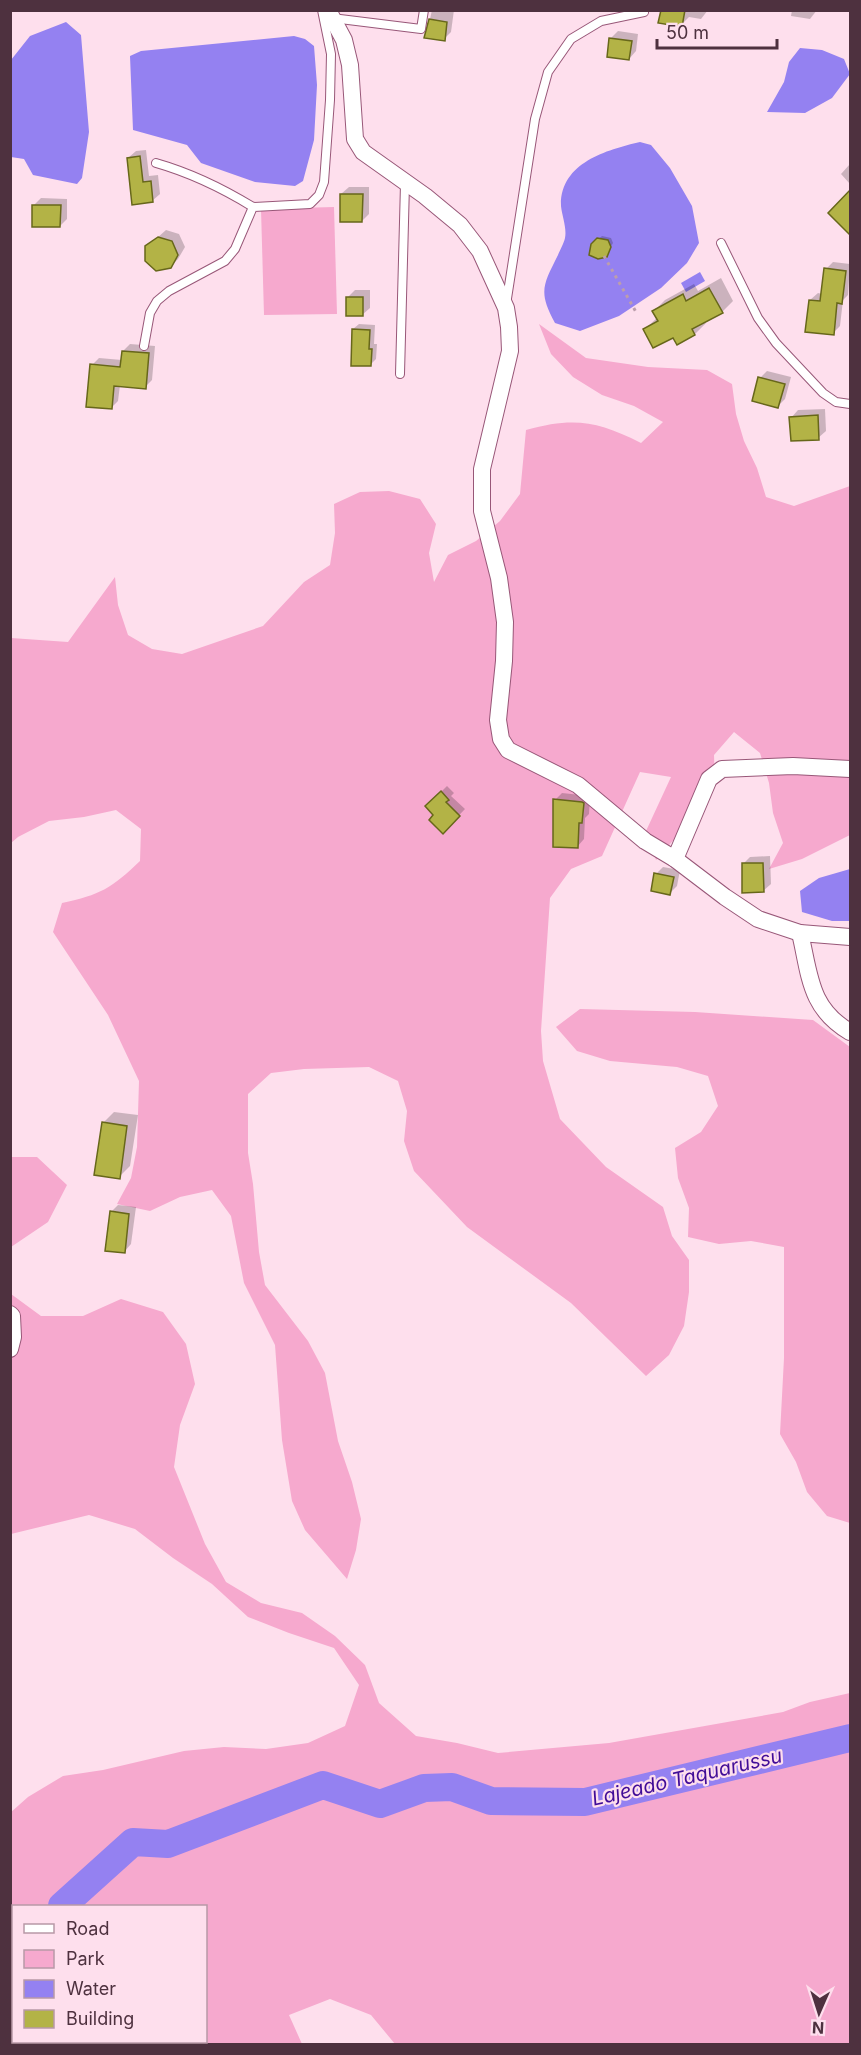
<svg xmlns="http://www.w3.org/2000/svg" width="861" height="2055" viewBox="0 0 861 2055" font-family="Inter,sans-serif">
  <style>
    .green { fill: #f6a9ce; fill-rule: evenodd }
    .water { fill: #9481f1; fill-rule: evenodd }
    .shadow { fill: #0003 }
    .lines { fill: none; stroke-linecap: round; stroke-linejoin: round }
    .river { stroke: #9481f1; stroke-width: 28 }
    .building { fill: #b3b346; stroke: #67671a; stroke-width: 1.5 }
    .service-casing { stroke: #985778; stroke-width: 10 }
    .minor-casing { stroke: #985778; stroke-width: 18 }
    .path { stroke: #bc9eac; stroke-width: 3; stroke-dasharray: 3 4.5; stroke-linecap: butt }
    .service { stroke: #fff; stroke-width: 8 }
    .minor { stroke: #fff; stroke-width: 16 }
    .labels { text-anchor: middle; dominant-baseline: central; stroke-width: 4.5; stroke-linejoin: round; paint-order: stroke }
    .water-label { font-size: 20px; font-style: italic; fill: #410c97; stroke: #fedfed }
  </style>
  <rect width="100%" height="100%" fill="#fedfed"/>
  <g class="green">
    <polygon points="334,207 337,314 264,315 261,209"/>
    <path d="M 539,324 L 586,358 L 648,367 L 707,370 L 732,384 L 736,414 L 744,441 L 757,468 L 766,497 L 794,506 L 850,486 L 850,835 L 802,859 L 769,869 L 783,843 L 773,813 L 769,783 L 760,753 L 734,732 L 714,755 L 715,785 L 678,835 L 656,860 L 646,831 L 671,777 L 640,772 L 602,856 L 571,869 L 550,898 L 541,1031 L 543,1061 L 560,1119 L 606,1167 L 663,1207 L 672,1236 L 689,1260 L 689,1292 L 684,1326 L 669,1355 L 646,1376 L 571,1303 L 467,1227 L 414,1171 L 404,1141 L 407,1111 L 398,1081 L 369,1067 L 304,1069 L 271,1073 L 248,1094 L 248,1153 L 253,1184 L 259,1252 L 265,1285 L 308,1341 L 325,1373 L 338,1441 L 352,1482 L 361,1519 L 356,1550 L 347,1579 L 305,1530 L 292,1501 L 282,1440 L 275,1345 L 244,1283 L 231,1216 L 212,1190 L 180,1197 L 150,1211 L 117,1204 L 131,1178 L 137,1147 L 139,1081 L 108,1015 L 53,932 L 62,903 C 100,895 112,888 140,861 L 141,829 L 116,810 L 84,817 L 49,821 L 18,837 L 11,843 L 11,638 L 68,642 L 115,577 L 118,605 L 128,635 L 152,649 L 182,654 L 263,626 L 304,582 L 330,565 L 335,533 L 334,504 L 360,492 L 389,491 L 420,499 L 436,524 L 429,553 L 434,582 L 448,555 L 476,541 L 500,521 L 520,494 L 526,430 C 574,417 597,421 641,443 L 663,422 L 634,406 L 602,395 L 573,377 L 551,354 Z"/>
    <polygon points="580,1009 695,1012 813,1020 850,1047 850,1523 827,1516 807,1492 796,1462 780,1434 784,1358 784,1247 751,1241 719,1244 688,1237 689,1208 678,1178 675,1148 701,1132 718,1106 708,1076 677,1067 610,1061 577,1051 556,1027"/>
    <polygon points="11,1157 37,1157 67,1185 48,1222 11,1247 11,1252"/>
    <path d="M 11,1294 L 41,1316 L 83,1316 L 121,1299 L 163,1312 L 186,1344 L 195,1384 L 180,1425 L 174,1467 L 205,1544 L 226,1582 L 261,1603 L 302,1613 L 335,1636 L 365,1665 L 379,1703 L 416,1736 L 457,1743 L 498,1753 L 609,1743 L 783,1712 L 810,1702 L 850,1693 L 850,2044 L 395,2044 L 371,2015 L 330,1999 L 289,2015 L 302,2044 L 11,2044 L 10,1813 L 28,1797 L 63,1776 L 103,1770 L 184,1751 L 224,1747 L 266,1749 L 308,1743 L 345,1726 L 359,1685 L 334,1648 L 289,1633 L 248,1617 L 212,1584 L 173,1558 L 135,1529 L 89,1515 L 11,1534 ZM 14,1906 L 206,1906 L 206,2042 L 14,2042 Z"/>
  </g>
  <g class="water">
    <polygon points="66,22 81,35 89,132 82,178 77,184 33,175 24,159 11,157 11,60 30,36"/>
    <polygon points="294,36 305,39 314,46 317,85 314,140 303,181 295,186 255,182 201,163 187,145 133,130 130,56 141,51"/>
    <polygon points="800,48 822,50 844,59 850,74 832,98 805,113 767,112 784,82 789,62"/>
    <path d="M 640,142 L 651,145 L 670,168 L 692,206 L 699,243 L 687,263 L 661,288 L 619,316 L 580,331 L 555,323 C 538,292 543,285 558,255 C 560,250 564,243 565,238 C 567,228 562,216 561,206 C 560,163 606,150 640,142 ZM 597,239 L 608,240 L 611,247 L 607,257 L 598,259 L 590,255 L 591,244 Z"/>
    <polygon points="700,272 705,281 686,292 681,283"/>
    <polygon points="850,869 850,921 832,921 802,912 800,891 819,878"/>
  </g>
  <g class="shadow">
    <polygon points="432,10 454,10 451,32 444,39 426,37"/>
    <polygon points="662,10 708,10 701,19 689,17 681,25"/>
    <polygon points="792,10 817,10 810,19 791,16"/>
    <polygon points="618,31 638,34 636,51 629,59 611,38"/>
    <polygon points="146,150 149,176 158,175 160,194 152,201 128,158 136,151"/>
    <polygon points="850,164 850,184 841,174"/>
    <polygon points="349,187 369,187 369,214 362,221 341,194"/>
    <polygon points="850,192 850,233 830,213"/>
    <polygon points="41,198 67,199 67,219 60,226 34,205"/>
    <polygon points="166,230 179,234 185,247 178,259 170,267 147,247"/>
    <polygon points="602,236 611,238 613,243 606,255 592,245"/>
    <polygon points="833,262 850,264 848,295 843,300 840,326 833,333 810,300 818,293 822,294 826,269"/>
    <polygon points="721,278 733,301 722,312 705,321 706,323 695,334 674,336 645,329 658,317 654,311 665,300 694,284 698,291"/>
    <polygon points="355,290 370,290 370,308 362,315 348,297"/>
    <polygon points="359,324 375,325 374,344 377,344 376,359 370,365 353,329"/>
    <polygon points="130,344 155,346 152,380 145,387 120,385 118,401 111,408 92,365 99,358 122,360 123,351"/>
    <polygon points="767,371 791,377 785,399 778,406 760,378"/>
    <polygon points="825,409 826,431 818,438 791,418 798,410"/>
    <polygon points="447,786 454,793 451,796 465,809 443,832 435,815 427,806"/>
    <polygon points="562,793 590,796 589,814 585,818 584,839 577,847 555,800"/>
    <polygon points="770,856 771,884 763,891 743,864 750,857"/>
    <polygon points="663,867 680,870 677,886 670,893 656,874"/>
    <polygon points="114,1112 138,1115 130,1166 119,1177 103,1123"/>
    <polygon points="118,1205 136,1207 131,1244 124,1252 111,1212"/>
  </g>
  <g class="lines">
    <g class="river">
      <polyline points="62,1906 133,1842 168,1844 323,1785 380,1804 424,1788 452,1787 491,1801 585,1802 850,1738"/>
      <polyline points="10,1953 14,1950"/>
    </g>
  </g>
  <g class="building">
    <polygon points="661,10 685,10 682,27 658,23"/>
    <polygon points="429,19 447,22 445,41 424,38"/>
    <polygon points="609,38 632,41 629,60 607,57"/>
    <polygon points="140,156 143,182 151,181 153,202 132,205 127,158"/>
    <polygon points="850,190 850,235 828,213"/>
    <polygon points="340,194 363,194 362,222 340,222"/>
    <polygon points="32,205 61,205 60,227 32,227"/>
    <polygon points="158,237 172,241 178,255 171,268 156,271 145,261 145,246"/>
    <polygon points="597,238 608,240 611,247 607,257 598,259 589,255 591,244"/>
    <polygon points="824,268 846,271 842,304 837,303 834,335 805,332 809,300 820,301"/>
    <polygon points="709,288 723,313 692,329 695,335 677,345 673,338 653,348 643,329 658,321 652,311 683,294 686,301"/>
    <rect x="346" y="297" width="17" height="19"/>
    <polygon points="352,329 370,330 369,349 372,349 371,366 351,366"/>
    <polygon points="122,351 149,353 146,389 114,386 112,409 86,407 90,364 120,367"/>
    <polygon points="758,377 785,384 778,408 752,401"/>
    <polygon points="818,415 819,440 791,441 789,417"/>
    <polygon points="441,791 449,800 446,802 460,816 443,834 429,820 433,815 425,806"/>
    <polygon points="553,799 582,802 584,803 582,823 579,823 578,848 553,847"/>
    <polygon points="742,863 763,863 764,892 742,893"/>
    <polygon points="654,873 674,877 670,895 651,891"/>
    <polygon points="102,1122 127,1126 120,1179 94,1175"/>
    <polygon points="110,1211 129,1214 125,1253 105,1251"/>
  </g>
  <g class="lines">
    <g class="service-casing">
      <g id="service">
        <polyline points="332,18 421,29 424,10"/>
        <path d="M 156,163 C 191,173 222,188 253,207"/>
        <polyline points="721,243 758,318 776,343 823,393 836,402 850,404"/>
        <polyline points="506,305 535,119 548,72 571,39 601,21 644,12"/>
        <polyline points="144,346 150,313 157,301 169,291 225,261 235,249 253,207 310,204 319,195 324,182 330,100 331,54 322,10"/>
        <polyline points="400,374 405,184"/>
      </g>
    </g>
    <g class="minor-casing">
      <g id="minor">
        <polyline points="328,10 344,40 350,65 355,139 363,152 425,196 460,225 480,251 506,308 509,327 510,351 482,469 482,511 499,578 505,622 504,661 498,720 501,739 508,750 578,785 645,841 675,859 725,897 758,919 800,933 850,937"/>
        <polyline points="675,859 709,779 722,769 793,766 850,769"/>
        <path d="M 800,933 C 810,975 809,1008 850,1032"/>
        <polyline points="10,1314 12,1316 13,1337 10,1349"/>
      </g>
    </g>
    <polyline class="path" points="604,256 636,312"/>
    <use href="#service" class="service"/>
    <use href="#minor" class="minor"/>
  </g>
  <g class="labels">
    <g class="water-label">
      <text transform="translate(687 1777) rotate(-13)">Lajeado Taquarussu</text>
    </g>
  </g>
  <rect width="861" height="2055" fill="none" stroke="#4e313f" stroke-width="24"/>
  <rect x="12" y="1905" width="195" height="138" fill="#fedfed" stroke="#b899a7" stroke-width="1.5"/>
  <rect x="24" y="1924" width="30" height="9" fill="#ffffff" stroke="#b899a7" stroke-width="1.5"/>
  <text x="66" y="1935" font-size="18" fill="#4e313f">Road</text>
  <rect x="24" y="1950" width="30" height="18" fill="#f6a9ce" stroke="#b899a7" stroke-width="1.5"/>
  <text x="66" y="1965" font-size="18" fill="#4e313f">Park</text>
  <rect x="24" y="1980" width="30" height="18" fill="#9481f1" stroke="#b899a7" stroke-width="1.5"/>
  <text x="66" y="1995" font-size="18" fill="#4e313f">Water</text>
  <rect x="24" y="2010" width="30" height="18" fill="#b3b346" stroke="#b899a7" stroke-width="1.5"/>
  <text x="66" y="2025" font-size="18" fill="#4e313f">Building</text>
  <g transform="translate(819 2013) rotate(183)" stroke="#fedfed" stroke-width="4.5" paint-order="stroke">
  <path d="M0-4.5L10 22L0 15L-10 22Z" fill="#4e313f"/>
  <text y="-9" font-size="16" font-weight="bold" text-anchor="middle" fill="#4e313f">N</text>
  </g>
  <path d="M657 39v9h120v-9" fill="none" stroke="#4e313f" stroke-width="3"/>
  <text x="666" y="39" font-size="18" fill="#4e313f" stroke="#fedfed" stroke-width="4.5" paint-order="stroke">50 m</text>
</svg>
